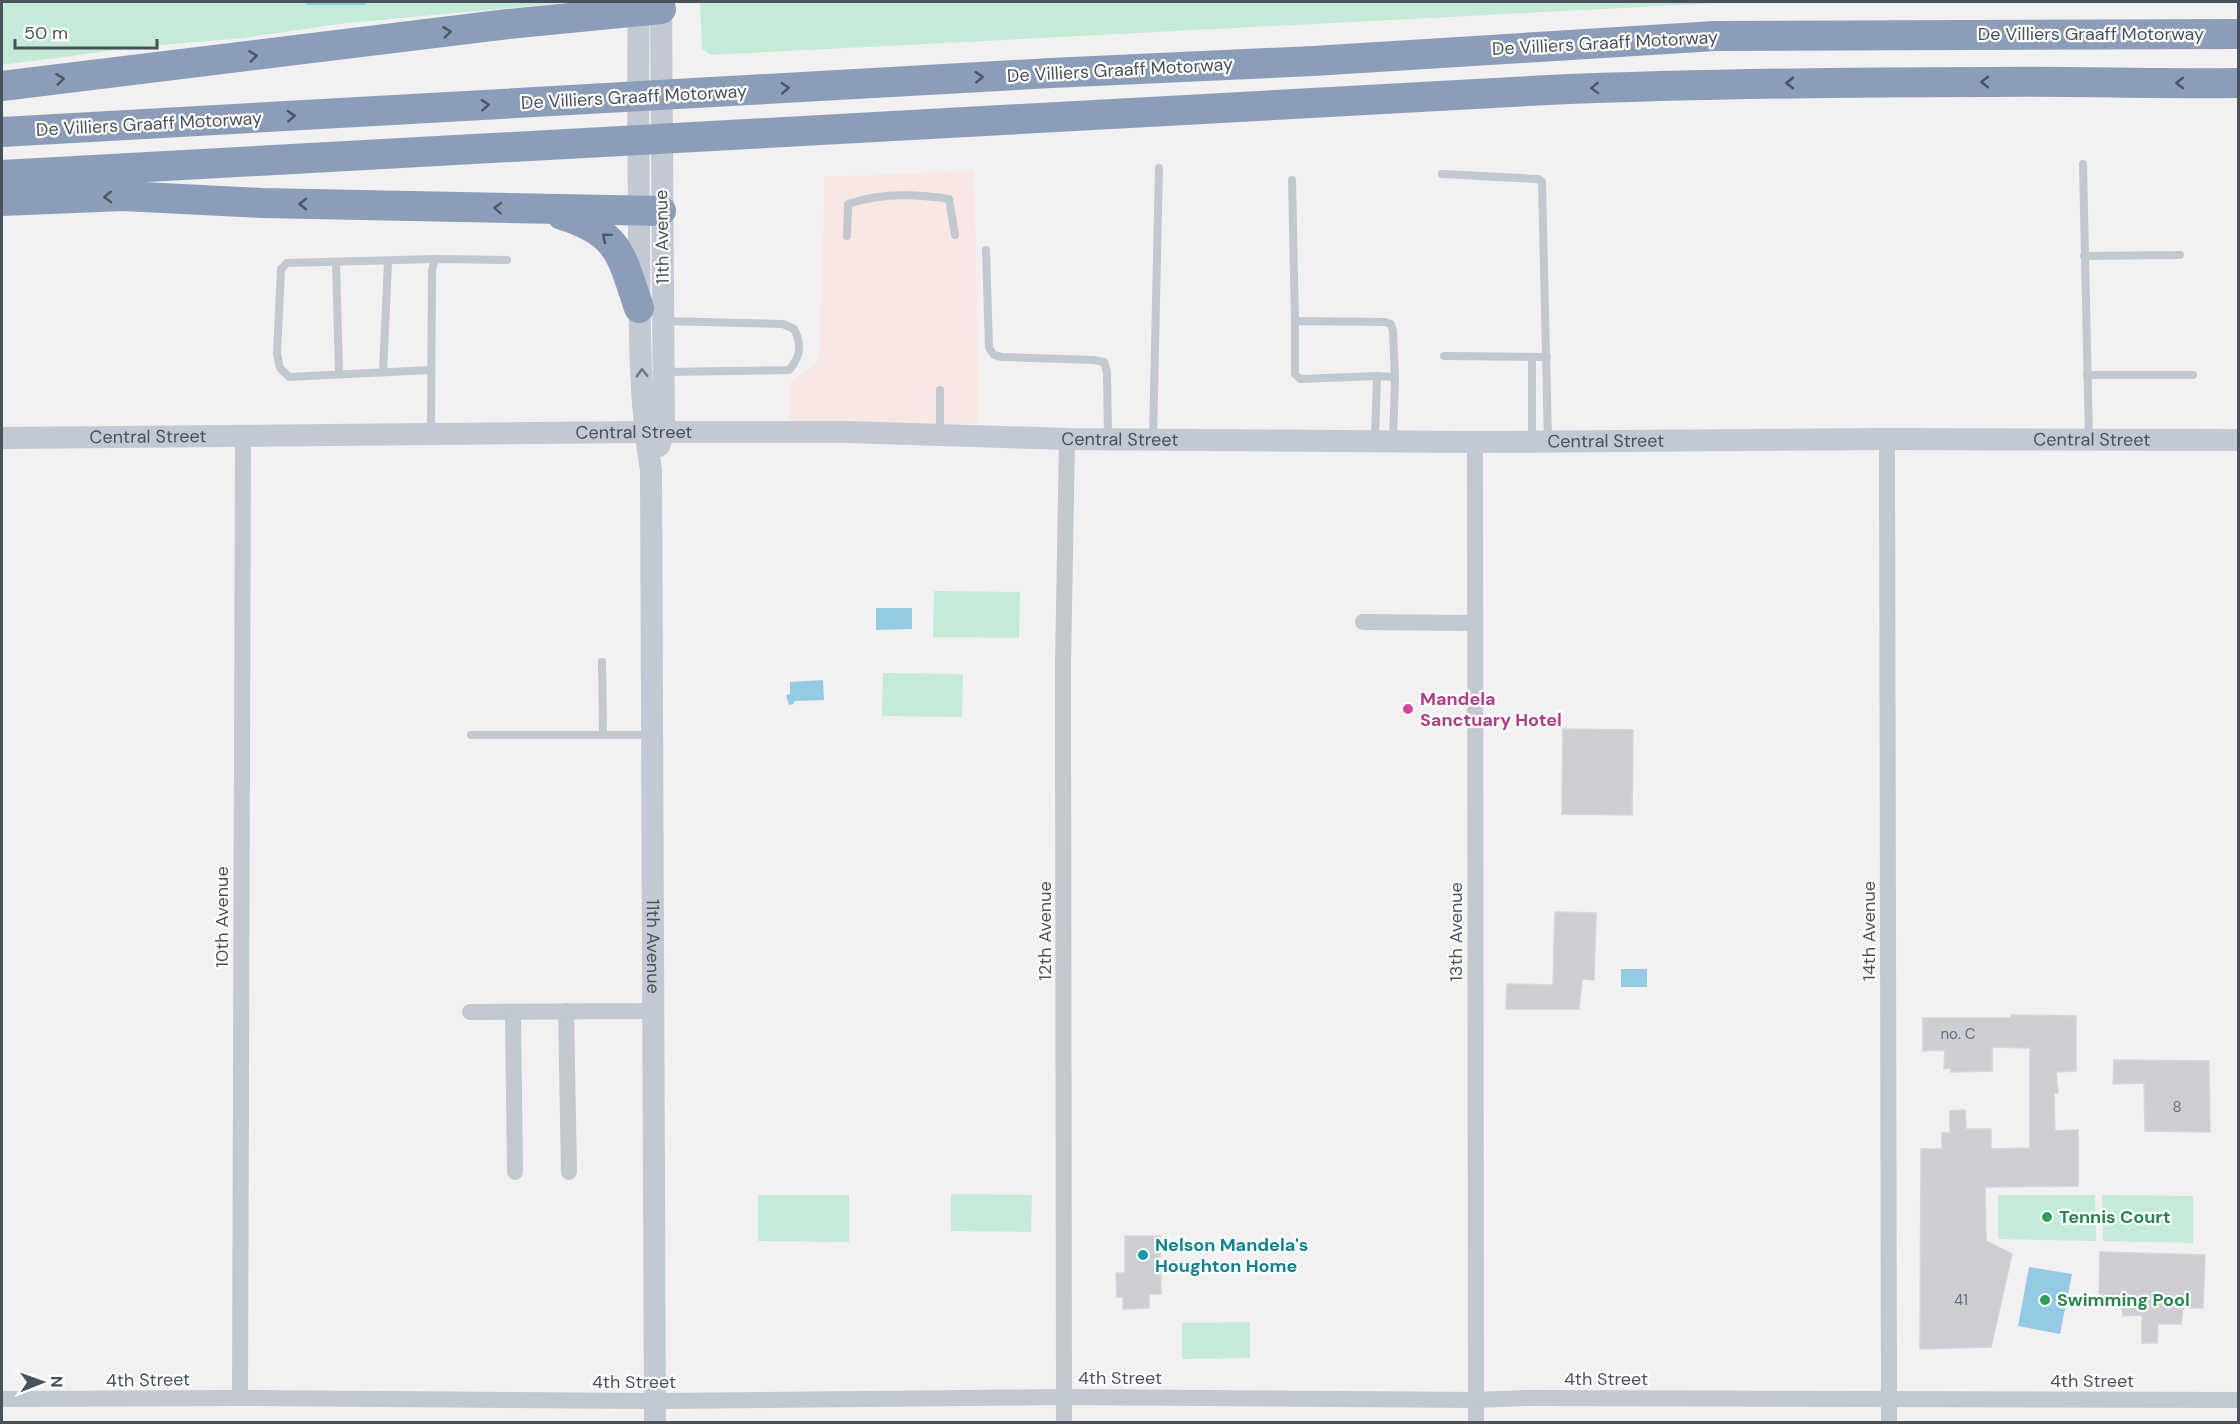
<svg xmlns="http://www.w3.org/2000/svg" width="2240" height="1424" viewBox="0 0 2240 1424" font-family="'DM Sans',sans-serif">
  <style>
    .medical { fill: #f9e7e3 }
    .green { fill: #c3ebd7 }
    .water { fill: #94cae4 }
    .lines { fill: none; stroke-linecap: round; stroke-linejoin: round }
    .stream { stroke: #94cae4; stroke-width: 6 }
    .building { fill: #cdced4; stroke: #d4d5da; stroke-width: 1.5 }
    .lane { stroke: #c2c8d0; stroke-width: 8 }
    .street { stroke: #c2c8d0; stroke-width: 16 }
    .secondary { stroke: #c2c9d4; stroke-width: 22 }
    .highway { stroke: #8c9dba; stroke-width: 30 }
    .oneway { stroke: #4c5560 }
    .oneway2 { stroke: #6d757f }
    .hotel-dot { fill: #d1479c; stroke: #fff; stroke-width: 2 }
    .leisure-dot { fill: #2e9e5b; stroke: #fff; stroke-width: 2 }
    .culture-dot { fill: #0f9aa8; stroke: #fff; stroke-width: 2 }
    .labels { text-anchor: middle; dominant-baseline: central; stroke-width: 4.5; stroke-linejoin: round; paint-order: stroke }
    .number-label { font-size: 15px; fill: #6a7079 }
    .street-label { font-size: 18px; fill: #49515b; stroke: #fff }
    .hotel-label { font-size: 18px; font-weight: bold; fill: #b23c85; stroke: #fff; text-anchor: start }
    .leisure-label { font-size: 18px; font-weight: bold; fill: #27864d; stroke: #fff; text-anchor: start }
    .culture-label { font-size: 18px; font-weight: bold; fill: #0d838f; stroke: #fff; text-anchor: start }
  </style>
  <rect width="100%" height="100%" fill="#f2f0f0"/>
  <polygon class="medical" points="974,171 979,424 789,424 790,382 819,361 825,177"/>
  <g class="green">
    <polygon points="2,2 574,2 338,24 243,38 139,47 2,65"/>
    <polygon points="700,2 1739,2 711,55 702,49"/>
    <polygon points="934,591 1020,592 1019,638 933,637"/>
    <polygon points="883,673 963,674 962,717 882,716"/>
    <polygon points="951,1194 1032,1195 1031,1232 951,1231"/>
    <polygon points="758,1195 849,1195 849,1242 758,1241"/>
    <polygon points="1998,1195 2095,1195 2096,1241 1998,1239"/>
    <polygon points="2102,1195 2193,1196 2193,1243 2103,1241"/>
    <polygon points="1250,1322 1250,1358 1182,1359 1182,1323"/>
  </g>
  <g class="water">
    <polygon points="876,608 912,608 912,629 876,630"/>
    <polygon points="823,680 824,700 795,701 793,704 789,705 786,695 790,694 790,682"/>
    <rect x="1621" y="969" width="26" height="18"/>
    <polygon points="2029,1267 2072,1274 2060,1334 2018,1326"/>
  </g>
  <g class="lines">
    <polyline class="stream" points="308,2 364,2"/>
  </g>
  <g class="building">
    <polygon points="1563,729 1633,730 1632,815 1562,814"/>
    <polygon points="1555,912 1596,913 1594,980 1582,979 1579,1009 1506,1009 1507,984 1553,985"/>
    <polygon points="2011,1015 2076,1016 2076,1071 2056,1072 2058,1093 2054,1093 2055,1131 2078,1130 2078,1186 1985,1187 1986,1241 2012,1254 1991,1347 1920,1349 1921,1149 1942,1149 1942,1133 1950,1133 1950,1111 1965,1110 1966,1129 1991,1129 1991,1149 2030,1148 2030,1048 1992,1047 1992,1071 1951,1072 1951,1068 1944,1069 1945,1050 1923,1051 1923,1018 2011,1018"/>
    <polygon points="2114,1060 2209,1061 2210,1132 2145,1131 2144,1083 2113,1084"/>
    <polygon points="1125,1236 1160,1236 1161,1294 1149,1294 1149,1308 1123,1309 1123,1297 1117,1297 1116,1273 1125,1273"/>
    <polygon points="2100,1252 2205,1255 2203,1308 2183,1308 2181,1324 2158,1324 2157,1343 2142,1343 2142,1315 2123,1316 2122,1306 2099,1306"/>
  </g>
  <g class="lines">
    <g class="lane">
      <polyline points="2083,164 2089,439"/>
      <polyline points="1442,174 1538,179 1542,182 1548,441"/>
      <polyline points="1292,180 1295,321"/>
      <path d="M 847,236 L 848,204 C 879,193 917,194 949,199 L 955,235"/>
      <polyline points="986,250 989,348 994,355 1002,357 1094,360 1104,362 1107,372 1108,438"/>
      <polyline points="2084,256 2180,255"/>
      <polyline points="336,262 339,374"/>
      <path d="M 664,321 L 783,324 L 794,329 C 802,344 801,357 789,370 L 666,372"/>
      <polyline points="1444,356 1547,357"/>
      <polyline points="1532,357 1532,440"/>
      <polyline points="431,370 289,377 280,368 277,354 281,269 287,263 435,259"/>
      <polyline points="383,372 388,262"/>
      <polyline points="2087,375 2193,375"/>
      <polyline points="1377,376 1395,377"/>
      <polyline points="431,432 432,270 435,259 507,260"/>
      <polyline points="940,434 940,390"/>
      <polyline points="1153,438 1159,168"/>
      <polyline points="1375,439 1377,376 1300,379 1295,374 1295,321 1385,322 1391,324 1393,331 1395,377 1393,441"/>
      <polyline points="602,662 603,735"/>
      <polyline points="471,735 651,735"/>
    </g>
    <g class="street">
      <polyline points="1887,439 1889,1422"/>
      <polyline points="1475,442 1476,1422"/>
      <polyline points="1363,622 1475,623"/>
      <polyline points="566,1011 569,1172"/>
      <polyline points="470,1012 652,1011"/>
      <polyline points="513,1012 515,1172"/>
      <polyline points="240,1398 243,436"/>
      <polyline points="2,1399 240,1398 655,1401 1064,1397 1476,1400 1526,1398 2238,1400"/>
      <polyline points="1064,1422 1063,665 1067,439"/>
    </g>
    <g class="secondary">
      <path id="s1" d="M 639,2 C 637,82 639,162 639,243 C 640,318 638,395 651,470 L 655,1422"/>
      <path id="s2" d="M 2,438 L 644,432 L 848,432 L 1067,439 L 1475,442 L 1887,439 L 2238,440"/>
      <polyline points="659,446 664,432 661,2"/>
    </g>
    <g class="highway">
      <polyline points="2,86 508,24 661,9"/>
      <polyline points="2,132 1051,73 1313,61 1715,36 2238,34"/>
      <path d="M 2,175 L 1548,90 C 1695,84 1842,82 1989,82 C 2072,81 2155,84 2238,83"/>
      <polyline points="2,201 123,196 262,203 661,211"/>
      <path d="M 562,215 C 620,233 621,255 639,308"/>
    </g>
  </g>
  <defs><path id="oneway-chevron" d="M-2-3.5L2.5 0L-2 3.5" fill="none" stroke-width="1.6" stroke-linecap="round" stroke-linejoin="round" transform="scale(1.5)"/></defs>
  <g class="oneway">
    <use href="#oneway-chevron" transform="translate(447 32) rotate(-7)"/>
    <use href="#oneway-chevron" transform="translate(253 56) rotate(-7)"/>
    <use href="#oneway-chevron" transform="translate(979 77) rotate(-3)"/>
    <use href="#oneway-chevron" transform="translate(60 79) rotate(-7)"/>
    <use href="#oneway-chevron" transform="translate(1985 82) rotate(180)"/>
    <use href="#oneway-chevron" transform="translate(1790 83) rotate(180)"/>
    <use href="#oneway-chevron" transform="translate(2180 83) rotate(179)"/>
    <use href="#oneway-chevron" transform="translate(785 88) rotate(-3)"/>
    <use href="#oneway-chevron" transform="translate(1595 88) rotate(178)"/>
    <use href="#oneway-chevron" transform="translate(485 105) rotate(-3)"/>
    <use href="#oneway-chevron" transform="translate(291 116) rotate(-3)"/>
    <use href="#oneway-chevron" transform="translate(108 197) rotate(178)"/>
    <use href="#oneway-chevron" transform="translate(303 204) rotate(-179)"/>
    <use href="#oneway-chevron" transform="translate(498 208) rotate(-178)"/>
    <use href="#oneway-chevron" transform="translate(606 237) rotate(-140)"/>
  </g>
  <use class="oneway2" href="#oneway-chevron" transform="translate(642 373) rotate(-92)"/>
  <circle class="hotel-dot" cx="1408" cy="709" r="6"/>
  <g class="leisure-dot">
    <circle cx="2047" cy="1217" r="6"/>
    <circle cx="2045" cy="1300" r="6"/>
  </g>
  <circle class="culture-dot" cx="1143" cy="1255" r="6"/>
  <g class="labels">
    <g class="number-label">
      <text x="1958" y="1034">no. C</text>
      <text x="2177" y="1107">8</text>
      <text x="1961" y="1300">41</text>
    </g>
    <g class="street-label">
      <text x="2091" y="34">De Villiers Graaff Motorway</text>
      <text transform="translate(1605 43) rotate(-3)">De Villiers Graaff Motorway</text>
      <text transform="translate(1120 70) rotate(-3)">De Villiers Graaff Motorway</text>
      <text transform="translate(634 97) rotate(-3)">De Villiers Graaff Motorway</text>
      <text transform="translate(149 124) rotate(-3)">De Villiers Graaff Motorway</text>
      <text transform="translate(662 237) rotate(-91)">11th Avenue</text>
      <text stroke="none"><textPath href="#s2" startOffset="632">Central Street</textPath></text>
      <text stroke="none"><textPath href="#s2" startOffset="146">Central Street</textPath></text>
      <text stroke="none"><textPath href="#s2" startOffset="1118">Central Street</textPath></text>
      <text stroke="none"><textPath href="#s2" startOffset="2090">Central Street</textPath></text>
      <text stroke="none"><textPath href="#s2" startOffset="1604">Central Street</textPath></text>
      <text transform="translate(222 917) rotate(-90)">10th Avenue</text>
      <text transform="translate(1045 931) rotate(-90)">12th Avenue</text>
      <text transform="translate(1869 931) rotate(-90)">14th Avenue</text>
      <text transform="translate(1456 932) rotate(-90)">13th Avenue</text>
      <text stroke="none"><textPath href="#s1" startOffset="945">11th Avenue</textPath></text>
      <text x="1120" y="1378">4th Street</text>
      <text x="1606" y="1379">4th Street</text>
      <text transform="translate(148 1380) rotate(-1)">4th Street</text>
      <text x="2092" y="1381">4th Street</text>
      <text x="634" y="1382">4th Street</text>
    </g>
    <g class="hotel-label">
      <text x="1420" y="699">Mandela<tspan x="1420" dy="21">Sanctuary Hotel</tspan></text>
    </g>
    <g class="leisure-label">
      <text x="2059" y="1217">Tennis Court</text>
      <text x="2057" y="1300">Swimming Pool</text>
    </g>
    <g class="culture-label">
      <text x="1155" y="1245">Nelson Mandela's<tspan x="1155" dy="21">Houghton Home</tspan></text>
    </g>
  </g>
  <rect width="2240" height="1424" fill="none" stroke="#49515b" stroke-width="6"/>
  <g transform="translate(42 1382) rotate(89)" stroke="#ffffff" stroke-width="4.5" paint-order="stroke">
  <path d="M0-4.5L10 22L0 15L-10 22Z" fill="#49515b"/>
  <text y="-9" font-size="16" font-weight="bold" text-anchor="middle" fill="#49515b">N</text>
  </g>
  <path d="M15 39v9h142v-9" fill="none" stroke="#49515b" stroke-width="3"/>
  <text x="24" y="39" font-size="18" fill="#49515b" stroke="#ffffff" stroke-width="4.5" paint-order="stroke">50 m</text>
</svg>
